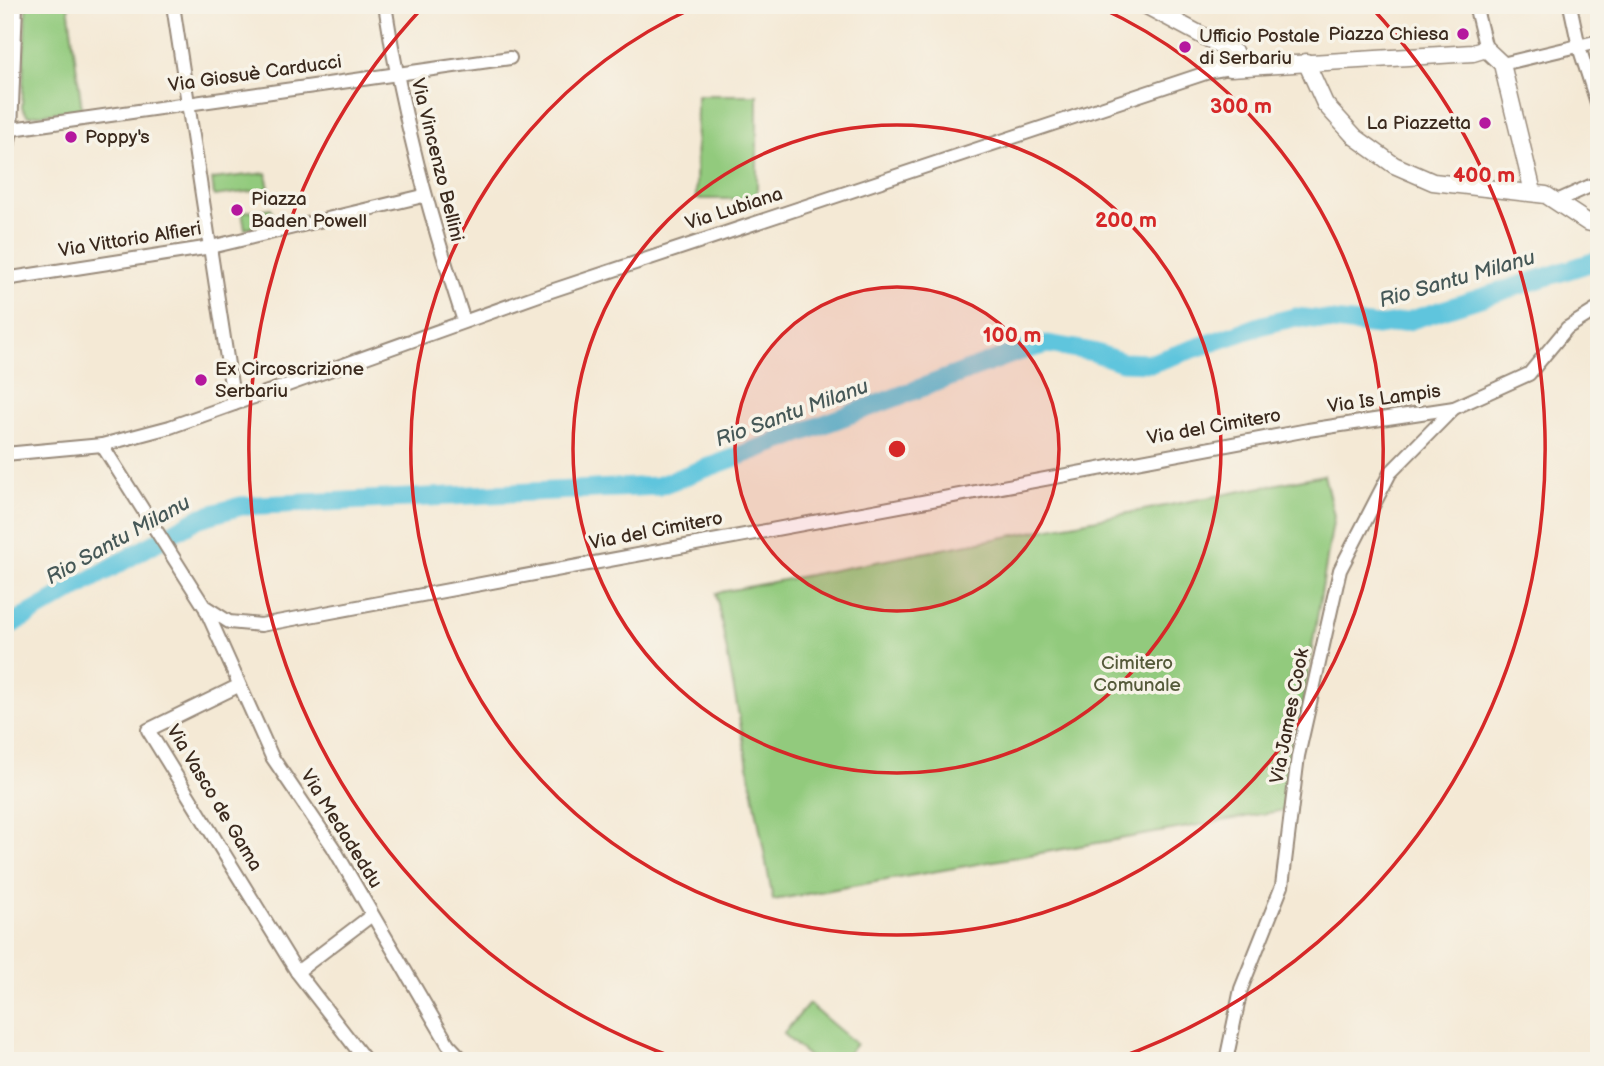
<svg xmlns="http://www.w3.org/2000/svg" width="1604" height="1066" viewBox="0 0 1604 1066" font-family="'Balsamiq Sans',sans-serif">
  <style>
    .green { fill: #92ca7d; stroke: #667a4e; stroke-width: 2 }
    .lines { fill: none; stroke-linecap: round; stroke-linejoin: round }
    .river { stroke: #5fc5dd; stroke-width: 19 }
    .minor-casing { stroke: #988a7a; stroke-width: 16 }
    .major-casing { stroke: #988a7a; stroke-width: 19 }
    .minor { stroke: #fff; stroke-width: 12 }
    .major { stroke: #fff; stroke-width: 16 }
    .ring { fill: none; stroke: #d62828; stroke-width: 3.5 }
    .poi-dot { fill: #b5179e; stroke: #f7f3e8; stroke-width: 2.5 }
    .labels { text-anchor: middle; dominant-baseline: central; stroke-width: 7; stroke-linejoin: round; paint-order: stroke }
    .poi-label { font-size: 19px; fill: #3b2a1e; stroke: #f7f3e8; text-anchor: start }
    .street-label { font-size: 19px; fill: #3b2a1e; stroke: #f7f3e8 }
    .park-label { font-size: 19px; fill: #555a3a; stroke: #f7f3e8 }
    .water-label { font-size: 21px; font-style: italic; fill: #465857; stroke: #f7f3e8 }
    .centre { fill: #d62828; stroke: #f7f3e8; stroke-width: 3.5 }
    .ring-label { font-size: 21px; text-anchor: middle; font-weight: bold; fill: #d62828; stroke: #f7f3e8; stroke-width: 7; stroke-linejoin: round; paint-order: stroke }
  </style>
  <rect width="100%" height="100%" fill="#f7f3e8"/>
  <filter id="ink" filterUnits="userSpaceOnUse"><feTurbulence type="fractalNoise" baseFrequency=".0143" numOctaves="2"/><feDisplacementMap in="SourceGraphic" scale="14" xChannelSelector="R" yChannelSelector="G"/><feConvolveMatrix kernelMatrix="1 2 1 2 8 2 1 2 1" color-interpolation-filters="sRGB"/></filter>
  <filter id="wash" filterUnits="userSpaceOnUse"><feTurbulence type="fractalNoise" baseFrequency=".00686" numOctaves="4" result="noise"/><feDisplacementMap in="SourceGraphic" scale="28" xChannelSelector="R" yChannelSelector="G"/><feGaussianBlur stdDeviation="1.57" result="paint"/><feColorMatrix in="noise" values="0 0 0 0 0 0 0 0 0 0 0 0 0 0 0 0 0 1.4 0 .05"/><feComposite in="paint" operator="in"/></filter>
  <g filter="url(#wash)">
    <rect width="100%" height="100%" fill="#f4e9d5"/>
    <g class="green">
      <polygon points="26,5 68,5 82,109 28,116 22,108"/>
      <polygon points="697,95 757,95 757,199 696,199"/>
      <polygon points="266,173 269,189 214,196 212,179"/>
      <polygon points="271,208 274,222 245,229 242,212"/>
      <polygon points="1324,475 1334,516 1285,810 773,900 716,593"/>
      <polygon points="809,1004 856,1044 842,1061 814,1061 783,1034"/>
    </g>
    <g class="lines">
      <polyline class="river" points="5,628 199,518 241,506 658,486 1017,352 1048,344 1093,352 1122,362 1152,363 1263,325 1296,317 1378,326 1408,321 1599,260"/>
    </g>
  </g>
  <g filter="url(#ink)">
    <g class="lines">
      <g class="minor-casing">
        <g id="minor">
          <polyline points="173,5 234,404"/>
          <path d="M 385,5 C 402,116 429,215 464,321"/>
          <polyline points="1475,5 1486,49"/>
          <polyline points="1570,5 1579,47 1599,109"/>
          <polyline points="1174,22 1179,5"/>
          <polyline points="1502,64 1599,41"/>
          <polyline points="5,130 510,58"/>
          <polyline points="5,162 11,130 16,5"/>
          <polyline points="1557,201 1599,182"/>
          <polyline points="5,279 211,247 423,196"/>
          <polyline points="102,445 204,606 229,622 261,625 1308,430 1454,408 1529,374 1567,328 1599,308"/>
          <polyline points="5,454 102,445 170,427 539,295 1212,71 1230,68"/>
          <polyline points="206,610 272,757 333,847 448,1044 464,1061"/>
          <polyline points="238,686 148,730 297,972 366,1061"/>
          <polyline points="297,972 372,915"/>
          <polyline points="1226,1061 1241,989 1282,886 1298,756 1340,570 1390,473 1454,408"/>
        </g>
      </g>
      <g class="major-casing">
        <g id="major">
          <polyline points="1145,5 1235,53"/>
          <polyline points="1226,49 1230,68 1473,53 1486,49 1502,64 1533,192"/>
          <polyline points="1306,62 1325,104 1355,137 1394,165 1433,182 1546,195 1587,222 1599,225"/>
        </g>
      </g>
      <use href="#minor" class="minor"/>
      <use href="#major" class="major"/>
    </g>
  </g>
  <circle cx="897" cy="449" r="162" fill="#d62828" fill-opacity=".12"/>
  <g class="ring">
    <circle cx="897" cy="449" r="162"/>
    <circle cx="897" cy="449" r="324"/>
    <path d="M1099 7A486 486 0 1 1 695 7"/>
    <path d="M681 1060A648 648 0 0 1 423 7M1371 7A648 648 0 0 1 1113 1060"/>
  </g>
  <g class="poi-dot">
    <circle cx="1463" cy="34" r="7"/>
    <circle cx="1185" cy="47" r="7"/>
    <circle cx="1485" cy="123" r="7"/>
    <circle cx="71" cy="137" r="7"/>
    <circle cx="237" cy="210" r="7"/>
    <circle cx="201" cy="380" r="7"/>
  </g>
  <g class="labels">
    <g class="poi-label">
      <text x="1449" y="34" text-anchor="end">Piazza Chiesa</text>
      <text x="1199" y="36">Ufficio Postale<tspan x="1199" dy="22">di Serbariu</tspan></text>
      <text x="1471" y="123" text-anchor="end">La Piazzetta</text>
      <text x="85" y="137">Poppy's</text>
      <text x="251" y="199">Piazza<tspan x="251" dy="22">Baden Powell</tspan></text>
      <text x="215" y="369">Ex Circoscrizione<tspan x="215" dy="22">Serbariu</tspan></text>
    </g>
    <g class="street-label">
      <text transform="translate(255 74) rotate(-8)">Via Giosuè Carducci</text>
      <text transform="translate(437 160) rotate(76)">Via Vincenzo Bellini</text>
      <text transform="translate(734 209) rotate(-18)">Via Lubiana</text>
      <text transform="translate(130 240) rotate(-9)">Via Vittorio Alfieri</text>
      <text transform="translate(1384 399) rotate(-8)">Via Is Lampis</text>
      <text transform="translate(1214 427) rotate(-10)">Via del Cimitero</text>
      <text transform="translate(656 531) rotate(-11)">Via del Cimitero</text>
      <text transform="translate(1290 716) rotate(-79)">Via James Cook</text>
      <text transform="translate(214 798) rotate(59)">Via Vasco de Gama</text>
      <text transform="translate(341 829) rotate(58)">Via Medadeddu</text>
    </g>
    <g class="park-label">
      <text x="1137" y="663">Cimitero<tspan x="1137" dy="22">Comunale</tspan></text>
    </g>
    <g class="water-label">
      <text transform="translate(1457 279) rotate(-16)">Rio Santu Milanu</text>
      <text transform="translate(792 413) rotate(-20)">Rio Santu Milanu</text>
      <text transform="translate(118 540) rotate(-29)">Rio Santu Milanu</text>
    </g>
  </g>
  <circle cx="897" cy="449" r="10" class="centre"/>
  <g class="ring-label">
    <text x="1241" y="113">300 m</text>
    <text x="1484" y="182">400 m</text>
    <text x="1126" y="227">200 m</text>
    <text x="1012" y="342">100 m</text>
  </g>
  <rect width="1604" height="1066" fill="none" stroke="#f7f3e8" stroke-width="28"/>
</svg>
